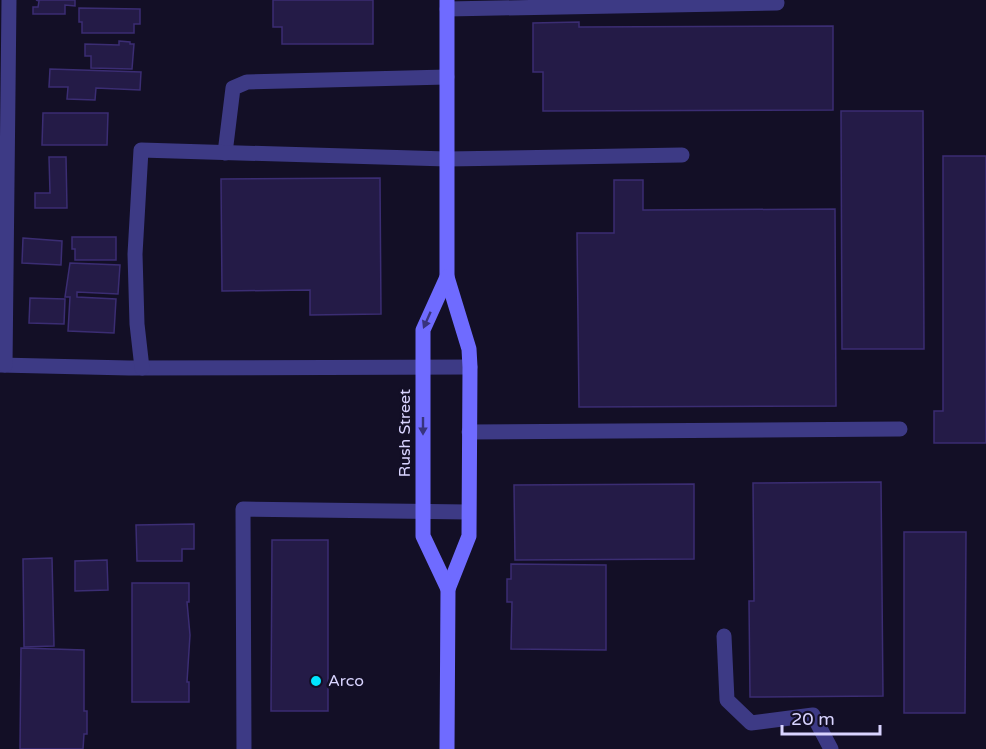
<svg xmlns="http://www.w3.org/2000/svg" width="986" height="749" viewBox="0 0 986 749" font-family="'Varela Round',sans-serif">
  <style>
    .building { fill: #241b47; stroke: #3b2d73; stroke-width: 1.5 }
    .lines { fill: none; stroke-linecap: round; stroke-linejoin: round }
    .lane { stroke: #3d3a85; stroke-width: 15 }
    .secondary { stroke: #6f6bff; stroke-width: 15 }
    .oneway { fill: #38347d }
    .poi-dot { fill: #00e5ff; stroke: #130f26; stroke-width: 2 }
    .labels { text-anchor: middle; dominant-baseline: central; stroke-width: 5; stroke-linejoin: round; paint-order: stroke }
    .street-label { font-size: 16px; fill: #d9d4ff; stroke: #130f26 }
    .poi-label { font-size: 16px; fill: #d9d4ff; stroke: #130f26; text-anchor: start }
  </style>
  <rect width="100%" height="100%" fill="#130f26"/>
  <g class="building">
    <polygon points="36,0 75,0 75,6 65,5 65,14 33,14 33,7 38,7 39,1"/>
    <polygon points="273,0 373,0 373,44 282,44 282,27 273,27"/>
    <polygon points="79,8 140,9 140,24 134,24 134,33 82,33 82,22 79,22"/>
    <polygon points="579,22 579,27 833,26 833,110 543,111 543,72 533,72 533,23"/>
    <polygon points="119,41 130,42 130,44 134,44 132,69 91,68 91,56 85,56 85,44 119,45"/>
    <polygon points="50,69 141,72 140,90 96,88 95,100 67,99 68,87 49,87"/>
    <polygon points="841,111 923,111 924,349 842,349"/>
    <polygon points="43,113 108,113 107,145 42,145"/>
    <polygon points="943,156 986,156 986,443 934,443 934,411 943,411"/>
    <polygon points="49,157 66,157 67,208 35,208 35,193 50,193"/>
    <polygon points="380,178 381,314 310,315 310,290 222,291 221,179"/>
    <polygon points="614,180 643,180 643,210 835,209 836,406 579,407 577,233 614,233"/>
    <polygon points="72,237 116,237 116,260 75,260 75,249 72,249"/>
    <polygon points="23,238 62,241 61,265 22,263"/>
    <polygon points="70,263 120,265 118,294 77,292 77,297 116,299 114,333 68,331 70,297 65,297"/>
    <polygon points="30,298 65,299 64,324 29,323"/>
    <polygon points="881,482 883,696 750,697 749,601 754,601 753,483"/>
    <polygon points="694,484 694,559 515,560 514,485"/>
    <polygon points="194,524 194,549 182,549 182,561 137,561 136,525"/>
    <polygon points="904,532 966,532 965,713 904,713"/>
    <polygon points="272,540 328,540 328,711 271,711"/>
    <polygon points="52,558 54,646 24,647 23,559"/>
    <polygon points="107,560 108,590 75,591 75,561"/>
    <polygon points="511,564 606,565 606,650 511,649 512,602 507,602 507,579 511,579"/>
    <polygon points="132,583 189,583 189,602 187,602 190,635 187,682 189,682 189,702 132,702"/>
    <polygon points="21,648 84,650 84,711 87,711 87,734 84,734 83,749 20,749"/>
  </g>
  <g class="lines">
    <g class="lane">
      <polyline points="447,9 777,3"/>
      <polyline points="225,153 233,88 247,82 447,77"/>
      <polyline points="0,365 129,368 470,367"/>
      <polyline points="5,365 9,0"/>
      <polyline points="142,368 137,324 135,254 141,150 447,159 682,155"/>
      <polyline points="469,432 900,429"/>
      <polyline points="724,636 727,700 751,723 813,715 831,749"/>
      <polyline points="244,749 243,509 468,512"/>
    </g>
    <g class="secondary">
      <polyline points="447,0 447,277 469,349 470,367 469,536 448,589 447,749"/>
      <polyline points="447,277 423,330 423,536 448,589"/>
    </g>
  </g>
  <defs><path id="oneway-solid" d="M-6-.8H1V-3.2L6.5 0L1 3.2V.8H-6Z" transform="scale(1.5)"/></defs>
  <g class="oneway">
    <use href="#oneway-solid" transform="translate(427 320) rotate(114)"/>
    <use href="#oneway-solid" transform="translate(423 426) rotate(90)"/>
  </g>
  <circle class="poi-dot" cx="316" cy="681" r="6"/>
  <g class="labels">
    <g class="street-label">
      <text transform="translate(405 433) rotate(-90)">Rush Street</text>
    </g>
    <g class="poi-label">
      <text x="328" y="681">Arco</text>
    </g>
  </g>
  <path d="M782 725v9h98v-9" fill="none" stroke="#d9d4ff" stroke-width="3"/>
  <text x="791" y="725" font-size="18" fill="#d9d4ff" stroke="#130f26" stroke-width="4.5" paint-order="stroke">20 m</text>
</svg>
